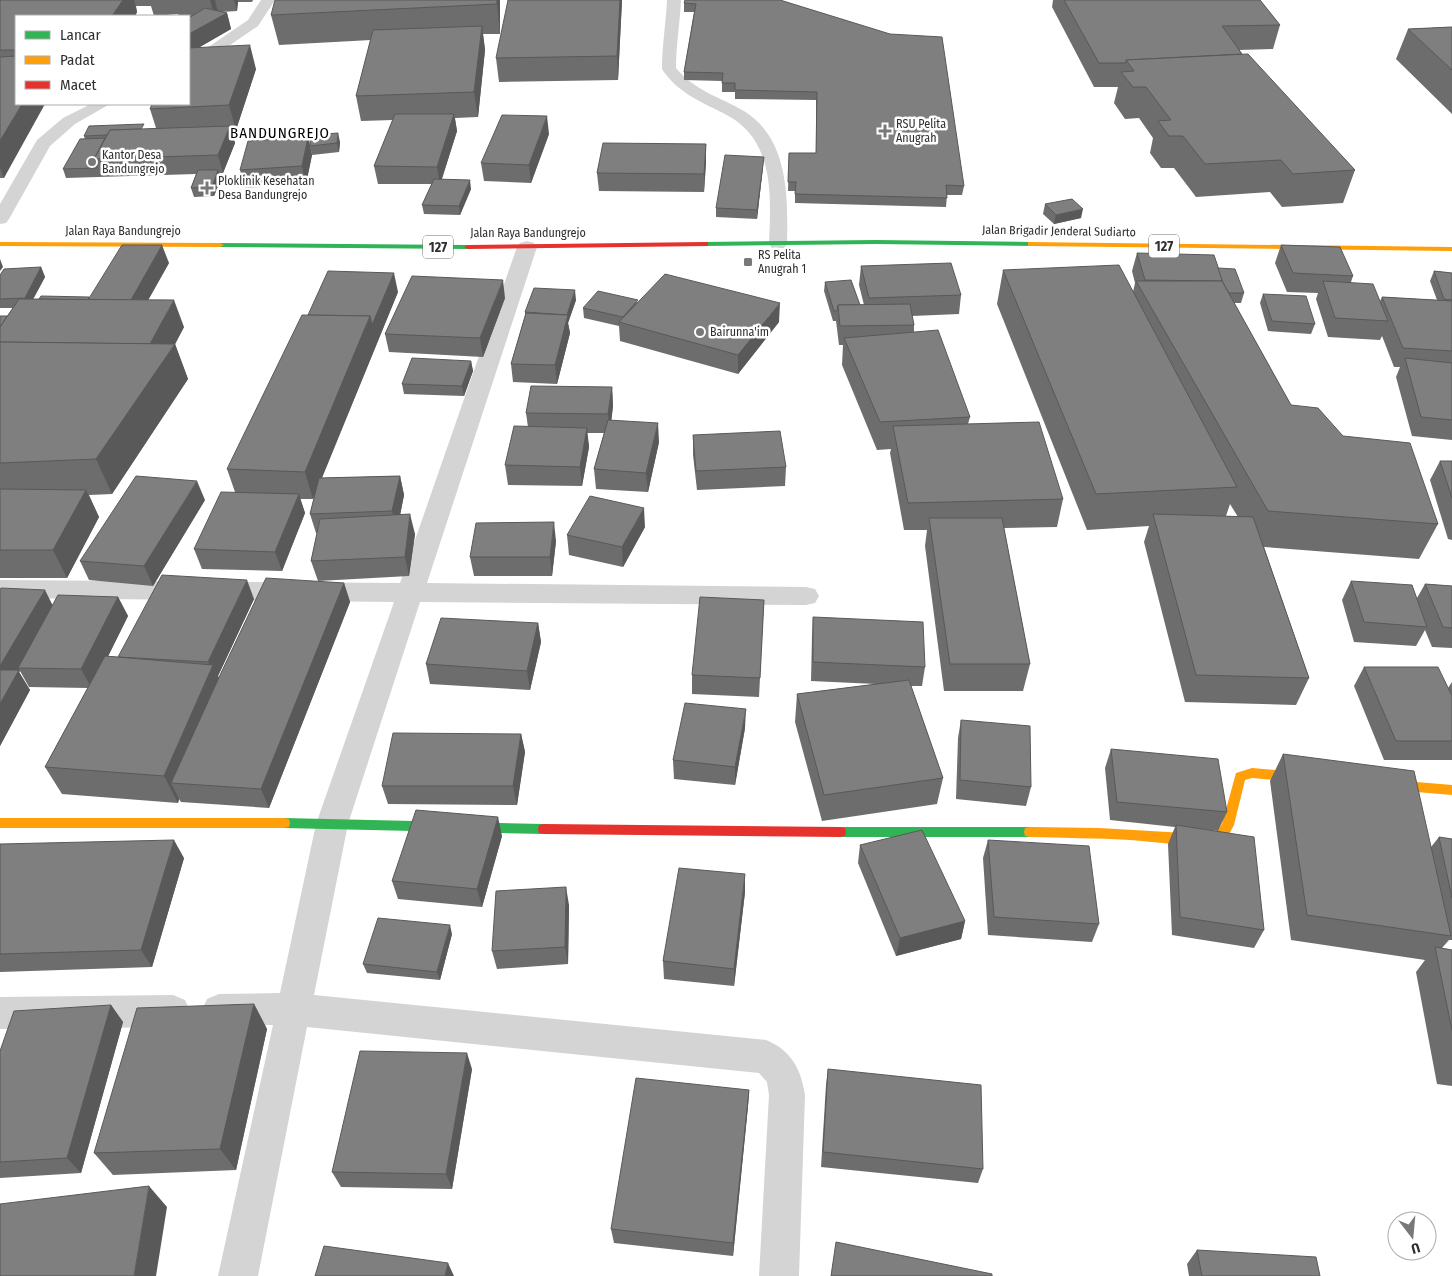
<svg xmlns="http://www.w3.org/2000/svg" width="1452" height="1276" viewBox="0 0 1452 1276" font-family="'Fira Sans Condensed',sans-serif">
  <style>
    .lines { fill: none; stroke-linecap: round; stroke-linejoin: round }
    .lane { fill: #d4d4d4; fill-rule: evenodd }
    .street { fill: #d4d4d4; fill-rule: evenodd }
    .fast { fill: #30b455; fill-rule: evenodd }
    .slow { fill: #ff9f0a; fill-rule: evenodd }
    .jam { fill: #e5322d; fill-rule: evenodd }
    .wall { fill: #6d6d6d; fill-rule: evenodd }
    .shaded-wall { fill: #595959 }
    .building { fill: #7f7f7f; stroke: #595959 }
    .poi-dot { fill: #787878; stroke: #fff; stroke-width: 2 }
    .labels { text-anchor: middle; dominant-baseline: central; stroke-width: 5; stroke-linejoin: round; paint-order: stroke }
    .far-poi-label { font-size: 12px; fill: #2f2f2f; stroke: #fff; text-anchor: start }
    .far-street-label { font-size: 12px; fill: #2f2f2f; stroke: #fff }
    .shield { fill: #fff; stroke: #6d6d6d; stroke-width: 1 }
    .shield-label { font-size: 14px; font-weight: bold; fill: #2f2f2f }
    .far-quarter-label { font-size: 15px; letter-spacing: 1px; fill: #000; stroke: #fff }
  </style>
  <rect width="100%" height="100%" fill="#fff"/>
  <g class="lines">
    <g class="lane">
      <polygon points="261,0 275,0 258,26 220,52 189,65 189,56 210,46 248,20"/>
      <path d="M 667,0 L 681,0 C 680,23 676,45 676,68 C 695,91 720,97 744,111 C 789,139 788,198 787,244 L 784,248 L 772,248 L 769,244 C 771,194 775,138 723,113 C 699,101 677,92 662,69 C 662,45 666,23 667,0 Z"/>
      <polygon points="91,104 110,104 75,124 50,146 9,219 6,223 0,224 0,204 37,140 63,118"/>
    </g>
    <g class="street">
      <path d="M 527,241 L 534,243 L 537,247 L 427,583 L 806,587 L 815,589 L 819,596 L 815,603 L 806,605 L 420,602 L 348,824 L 314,995 L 766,1040 C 791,1050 801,1069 805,1095 L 799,1276 L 759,1276 L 769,1095 L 767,1082 L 759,1073 L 307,1027 L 258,1276 L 218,1276 L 273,1025 L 219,1026 L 207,1021 L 202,1010 L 207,999 L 219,994 L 280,993 L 316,824 L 394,602 L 0,598 L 0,580 L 400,583 L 517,247 L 520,243 Z"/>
      <polygon points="173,995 185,1000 190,1011 185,1022 173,1027 0,1029 0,997"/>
    </g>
    <g class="fast">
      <polygon points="876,240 1031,242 1035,244 1031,246 876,244 705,246 701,244 705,242"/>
      <polygon points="217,243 468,245 472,247 468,249 220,247 216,245"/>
      <polygon points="284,818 544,824 549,825 550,829 549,833 544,834 284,828 279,827 278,823 279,819"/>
      <polygon points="840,827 1030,827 1035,828 1036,832 1035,836 1030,837 840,837 835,836 834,832 835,828"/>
    </g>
    <g class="slow">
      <polygon points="0,242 220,243 224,245 220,247 0,246"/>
      <polygon points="1028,242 1452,247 1452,251 1031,246 1028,246"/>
      <path d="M 1252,768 L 1311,773 L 1315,774 L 1317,778 L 1315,782 L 1311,783 L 1252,778 L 1245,780 L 1234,825 L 1226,840 C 1198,849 1159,842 1130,840 C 1097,838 1063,838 1030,837 L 1025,836 L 1024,832 L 1025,828 L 1030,827 L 1099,828 L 1202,834 L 1217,831 L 1222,824 L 1236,773 Z"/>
      <polygon points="1381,779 1452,785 1452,795 1381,789 1377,788 1375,784 1377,780"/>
      <polygon points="0,818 284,818 289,819 290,823 289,827 284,828 0,828"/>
    </g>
    <g class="jam">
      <polygon points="705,242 708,242 708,246 468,249 464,247 468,245"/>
      <polygon points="544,824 840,827 845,828 846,832 845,836 840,837 544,834 539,833 538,829 539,825"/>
    </g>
  </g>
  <g class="wall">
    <polygon points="0,0 253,0 252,2 238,2 237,11 221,12 227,13 231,29 200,47 256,69 236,130 231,130 235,143 223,173 219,173 221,179 214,196 194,197 191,188 196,174 66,178 63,169 85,139 84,136 146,129 156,128 150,109 189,104 189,16 179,16 178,14 154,16 151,6 136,6 137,12 135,16 16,16 16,104 4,178 0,178"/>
    <polygon points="500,0 500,34 483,34 485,50 478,117 455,118 457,131 442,179 471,189 460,215 424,214 422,205 432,184 378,184 374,166 393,120 361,121 356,96 371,40 279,45 271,15"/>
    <polygon points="622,0 618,80 499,82 496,58"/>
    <polygon points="780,0 964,186 962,195 947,195 946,207 795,203 795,191 788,191 789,153 816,153 816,100 735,99 735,92 722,92 722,81 684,80 684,72 694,12 684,12 684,3"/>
    <polygon points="1053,0 1260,0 1280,25 1273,49 1239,50 1242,54 1355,170 1343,203 1282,207 1270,192 1196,197 1174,168 1161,168 1150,153 1153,138 1139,118 1125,119 1114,103 1118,87 1094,87 1052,7"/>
    <polygon points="1452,27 1452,114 1396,59 1408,29"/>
    <polygon points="549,134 531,183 484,181 481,163"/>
    <polygon points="308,137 312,155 306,184 245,188 240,170"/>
    <polygon points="340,142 339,152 312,155 310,146"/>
    <polygon points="706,144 706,161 704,192 599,191 597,173"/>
    <polygon points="763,166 757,219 716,217 716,208"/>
    <polygon points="1045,204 1081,218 1054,224 1043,214"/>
    <polygon points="1281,245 1353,276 1351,282 1380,301 1382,297 1437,300 1430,281 1434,271 1452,273 1452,440 1412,436 1396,377 1400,367 1394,367 1382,336 1380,340 1328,337 1316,299 1318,293 1287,292 1275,263"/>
    <path d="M 1137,253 L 1218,268 L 1244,293 L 1241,303 L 1234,303 L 1291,405 L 1343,436 L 1438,524 L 1419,559 L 1264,547 L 1309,678 L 1296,705 L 1185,702 L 1144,542 L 1149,526 L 1087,530 L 997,304 L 1003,270 L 1133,292 L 1135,283 L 1132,271 ZM 1230,504 L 1238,517 L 1226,516 Z"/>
    <polygon points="169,263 148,300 184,327 175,344 188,379 112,494 89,495 99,517 67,578 0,578 0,316 7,316 13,308 0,308 0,275 41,267 45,277 33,299 89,297"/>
    <polygon points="861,266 961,295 959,314 912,316 914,325 914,332 970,417 968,424 1063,499 1057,527 1004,528 1030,664 1023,691 944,691 925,546 927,530 904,530 890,453 891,449 877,450 842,365 843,345 839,345 836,321 833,321 824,291 825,282 860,305 864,305 859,285"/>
    <polygon points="398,292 322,478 400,476 404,495 400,515 415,534 409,576 318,581 311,561 317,533 316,533 310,514 315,495 313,499 300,499 305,513 282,571 202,569 194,549 235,492 227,469"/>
    <polygon points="1263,294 1315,324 1311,334 1268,331 1260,303"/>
    <polygon points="505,298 483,357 389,352 385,334"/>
    <polygon points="576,300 568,323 570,333 557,384 513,382 511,364 525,316 525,312"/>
    <polygon points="638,302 779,322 738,374 620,341 619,326 584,318 583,308"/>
    <polygon points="471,361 473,371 464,396 404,394 402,384"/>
    <polygon points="612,387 613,406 611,420 659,442 648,492 596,489 594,469 604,433 587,433 589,447 582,486 508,485 505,465 528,427 526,413"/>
    <polygon points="693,435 786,467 785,486 697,490 693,455"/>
    <polygon points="1440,461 1452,461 1452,540 1448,539 1430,480"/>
    <polygon points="205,500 153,586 89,580 80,561"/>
    <polygon points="645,527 623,567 569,555 567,535"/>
    <polygon points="556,541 552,576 474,576 470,557"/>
    <polygon points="1351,581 1417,598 1425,584 1452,586 1452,648 1432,647 1425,630 1416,646 1354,642 1342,600"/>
    <polygon points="344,583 350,602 269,808 181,802 179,799 178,803 62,794 45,767 88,688 29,687 20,671 19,672 30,690 0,746 0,590 53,605 118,597 128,616 108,656 118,657 254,599 218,676 219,678"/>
    <polygon points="764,600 759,697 692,694 692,675"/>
    <polygon points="813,617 925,667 922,686 911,686 943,778 937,804 822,821 795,722 797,694 876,684 811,681 812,636"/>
    <polygon points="538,623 541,642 530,690 430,684 426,664"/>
    <polygon points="1364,667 1448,688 1452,682 1452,760 1384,760 1354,686"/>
    <polygon points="961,720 1031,787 1026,806 956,799 958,738"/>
    <polygon points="745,728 735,785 674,779 673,760"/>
    <polygon points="521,734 525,752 517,805 388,804 382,786"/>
    <polygon points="1111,749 1227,812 1218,831 1201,829 1264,930 1254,948 1172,935 1168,844 1175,827 1110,820 1105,768"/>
    <polygon points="1283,754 1431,847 1439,837 1452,839 1452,940 1449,940 1442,948 1452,950 1452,1086 1437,1084 1416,972 1425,960 1291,940 1270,781"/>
    <polygon points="502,836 482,907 398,899 392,881"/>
    <polygon points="988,840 1099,924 1092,942 988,935 983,858"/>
    <polygon points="0,844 184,858 152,967 0,972"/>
    <polygon points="860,845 965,921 961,939 896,956 858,863"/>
    <polygon points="745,892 734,986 664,979 663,961"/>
    <polygon points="569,905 568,964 497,969 492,951"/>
    <polygon points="452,934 440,980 367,973 363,964"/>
    <polygon points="254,1004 267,1029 236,1170 113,1175 94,1153"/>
    <polygon points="111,1005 123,1022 81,1173 0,1178 0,1051"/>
    <polygon points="472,1069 452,1189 341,1187 332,1172"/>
    <polygon points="828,1069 983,1169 978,1183 821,1167 826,1085"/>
    <polygon points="749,1090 748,1106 733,1256 614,1243 611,1229"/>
    <polygon points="1197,1250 1320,1276 1189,1276 1187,1264"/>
  </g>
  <g class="shaded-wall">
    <polygon points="123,0 134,0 137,12 135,16 112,16"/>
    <polygon points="210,0 215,0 218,12 227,13 231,29 189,53 189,34 215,19"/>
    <polygon points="234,0 238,0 237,11"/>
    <polygon points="497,0 500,0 500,34 497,4"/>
    <polygon points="620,0 622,0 618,80 617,56"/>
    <polygon points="482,26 485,50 478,117 474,92"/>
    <polygon points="250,45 256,69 236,130 229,105"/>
    <polygon points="22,104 45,104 4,178 0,168 0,141"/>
    <polygon points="454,114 457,131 440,184 437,167"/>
    <polygon points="547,116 549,134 531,183 529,165"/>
    <polygon points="230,126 235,143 223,173 218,155"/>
    <polygon points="338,133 340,142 339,152 337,143"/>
    <polygon points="308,137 312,155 306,184 302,166"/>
    <polygon points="706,144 706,161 704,192 704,174"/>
    <polygon points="764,157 763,166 757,219 757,210"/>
    <polygon points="218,170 221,179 214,196 212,187"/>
    <polygon points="470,180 471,189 460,215 459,206"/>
    <polygon points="1083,209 1081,218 1054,224 1056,215"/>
    <polygon points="162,245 169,263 133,327 126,308"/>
    <polygon points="0,259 3,267 0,271"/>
    <polygon points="41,267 45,277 29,307 25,298"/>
    <polygon points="394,273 398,292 313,499 305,472 370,316"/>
    <polygon points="503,280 505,298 483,357 480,338"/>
    <polygon points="575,290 576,300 568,323 570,333 557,384 555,365 567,315"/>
    <polygon points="174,300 184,327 173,348 175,344 188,379 112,494 96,459 147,349"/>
    <polygon points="780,303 779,322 738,374 738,355"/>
    <polygon points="471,361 473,371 464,396 462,386"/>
    <polygon points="612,387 613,406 610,433 608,414"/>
    <polygon points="658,423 659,442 648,492 646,473"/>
    <polygon points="587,428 589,447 582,486 580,467"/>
    <polygon points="400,476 404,495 397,531 392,511"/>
    <polygon points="197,481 205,500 153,586 144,566"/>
    <polygon points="86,490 99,517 67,578 53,550"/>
    <polygon points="299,494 305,513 282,571 275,552"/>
    <polygon points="644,508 645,527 623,567 622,547"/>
    <polygon points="410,514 415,534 409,576 405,557"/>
    <polygon points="554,522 556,541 552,576 550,557"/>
    <polygon points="247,580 254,599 218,676 225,693 171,783 179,799 178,803 164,776 211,670 208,662"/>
    <polygon points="344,583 350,602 269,808 261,789"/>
    <polygon points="45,590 55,610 18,668 20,671 19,672 30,690 0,746 0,704 10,686 0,669 0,666"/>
    <polygon points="118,597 128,616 92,689 81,669"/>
    <polygon points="538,623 541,642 530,690 527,671"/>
    <polygon points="746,709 745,728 735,785 735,767"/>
    <polygon points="521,734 525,752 517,805 513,786"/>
    <polygon points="498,817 502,836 482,907 477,889"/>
    <polygon points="174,840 184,858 152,967 141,950"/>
    <polygon points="745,874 745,892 734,986 734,969"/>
    <polygon points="566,887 569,905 568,964 565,947"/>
    <polygon points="965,921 961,939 896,956 900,938"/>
    <polygon points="450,925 452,934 440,980 437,972"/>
    <polygon points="254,1004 267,1029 236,1170 220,1149"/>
    <polygon points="111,1005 123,1022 81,1173 67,1158"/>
    <polygon points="467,1053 472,1069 452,1189 446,1174"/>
    <polygon points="749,1090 748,1106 733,1256 733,1243"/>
    <polygon points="149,1186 167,1207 156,1276 134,1276"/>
    <polygon points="448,1263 454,1276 445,1276"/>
  </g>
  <g class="building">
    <polygon points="0,0 123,0 112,16 16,16 16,50 0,50"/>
    <polygon points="275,0 497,0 497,4 271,15"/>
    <polygon points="508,0 620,0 617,56 496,58"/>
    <polygon points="685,0 780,0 890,34 942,37 964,186 946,185 947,198 795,194 796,182 788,182 789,153 816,153 817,92 735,90 735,83 722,83 723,73 684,72 696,4 684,3"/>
    <polygon points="1064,0 1260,0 1280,25 1222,26 1242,54 1126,60 1126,63 1099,63"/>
    <polygon points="205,8 227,13 189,34 189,18"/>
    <polygon points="482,26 474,92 356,96 373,30"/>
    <polygon points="1452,27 1452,70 1408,29"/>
    <polygon points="250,45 229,105 150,109 152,104 189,104 189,48"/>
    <polygon points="1248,54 1355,170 1293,174 1281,160 1205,164 1183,136 1169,136 1158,121 1171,120 1146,87 1133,87 1121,72 1134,71 1126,60"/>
    <polygon points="16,56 16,104 22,104 0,141 0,57"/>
    <polygon points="395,114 454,114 437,167 374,166"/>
    <polygon points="502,115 547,116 529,165 481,163"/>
    <polygon points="144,124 141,129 110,130 107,135 84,136 89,126"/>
    <polygon points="230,126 218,155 94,159 110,130"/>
    <polygon points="338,133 337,143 310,146 310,135"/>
    <polygon points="308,137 302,166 240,170 248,141"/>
    <polygon points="105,138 94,159 97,168 63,169 80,139"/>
    <polygon points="603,143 706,144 704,174 597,173"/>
    <polygon points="725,155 764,157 757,210 716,208"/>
    <polygon points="198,170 218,170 212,187 191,188"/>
    <polygon points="434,179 470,180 459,206 422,205"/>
    <polygon points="1072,199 1083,209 1056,215 1045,204"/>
    <polygon points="122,245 162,245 131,300 88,300"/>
    <polygon points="1281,245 1340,247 1353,276 1293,273"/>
    <polygon points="1137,253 1214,255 1223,282 1222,281 1145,280"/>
    <polygon points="951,263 961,295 869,298 861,266"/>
    <polygon points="1119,265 1237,487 1096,494 1003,270"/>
    <polygon points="41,267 25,298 0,299 0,275 4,269"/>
    <polygon points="1218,268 1235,269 1244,293 1229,293 1223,283"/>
    <polygon points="328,271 394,273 372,325 370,316 308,315"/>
    <polygon points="1434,271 1452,273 1452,300 1444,299"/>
    <polygon points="665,274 780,303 738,355 619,322"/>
    <polygon points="412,276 503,280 480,338 385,334"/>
    <polygon points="851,280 860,305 838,305 837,311 834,311 825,282"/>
    <polygon points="1136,281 1222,281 1291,405 1318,408 1343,436 1410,443 1438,524 1268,511"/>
    <polygon points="1323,281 1373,284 1388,321 1335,318"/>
    <polygon points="534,288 575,290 567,315 525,312"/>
    <polygon points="598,291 638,300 623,317 583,308"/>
    <polygon points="1263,294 1306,296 1315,324 1272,321"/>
    <polygon points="41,296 89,297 88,300 39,299"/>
    <polygon points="1382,297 1452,301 1452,351 1403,348"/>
    <polygon points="19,299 174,300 150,344 0,342 0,327"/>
    <polygon points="910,304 914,325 840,326 838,305"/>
    <polygon points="526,313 568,315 555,365 511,364"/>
    <polygon points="302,315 370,316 305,472 227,469"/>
    <polygon points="0,316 7,316 0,327"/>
    <polygon points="938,330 970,417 880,422 844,338"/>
    <polygon points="0,342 175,344 96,459 0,463"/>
    <polygon points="412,358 471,361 462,386 402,384"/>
    <polygon points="1405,358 1452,363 1452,420 1421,417"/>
    <polygon points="531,386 612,387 608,414 526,413"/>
    <polygon points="608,420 658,423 646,473 594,469"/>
    <polygon points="1039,422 1063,499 908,503 893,426"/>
    <polygon points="514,426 587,428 580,467 505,465"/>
    <polygon points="780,431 786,467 696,471 693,435"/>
    <polygon points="1440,461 1452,461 1452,498"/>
    <polygon points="136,476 197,481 144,566 80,561"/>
    <polygon points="400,476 392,511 310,514 319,478"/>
    <polygon points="0,489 86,490 53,550 0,550"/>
    <polygon points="221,492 299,494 275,552 194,549"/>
    <polygon points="590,496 644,508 622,547 567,535"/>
    <polygon points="410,514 405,557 311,561 320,519"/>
    <polygon points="1153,514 1253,517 1309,678 1196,675"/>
    <polygon points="929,518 1002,518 1030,664 950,664"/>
    <polygon points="554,522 550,557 470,557 476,523"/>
    <polygon points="162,575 247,580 208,662 118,657"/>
    <polygon points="266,578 344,583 261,789 171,783 221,673"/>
    <polygon points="1351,581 1412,585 1427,627 1364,622"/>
    <polygon points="1425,584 1452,586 1452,628 1443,627"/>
    <polygon points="1,588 45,590 0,666 0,590"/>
    <polygon points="58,595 118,597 81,669 18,668"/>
    <polygon points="700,597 764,600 760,678 692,675"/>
    <polygon points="813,617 923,622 925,667 813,662"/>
    <polygon points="441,618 538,623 527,671 426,664"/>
    <polygon points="105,656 213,665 164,776 45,767"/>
    <polygon points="1364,667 1438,667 1452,696 1452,741 1396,741"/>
    <polygon points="0,670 19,670 0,704"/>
    <polygon points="909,680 943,778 824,795 797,694"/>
    <polygon points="685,703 746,709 735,767 673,760"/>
    <polygon points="961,720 1030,726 1031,787 960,780"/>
    <polygon points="393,733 521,734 513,786 382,786"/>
    <polygon points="1111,749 1218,759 1227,812 1117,802"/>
    <polygon points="1283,754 1414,771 1451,936 1307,915"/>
    <polygon points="416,810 498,817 477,889 392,881"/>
    <polygon points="1176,825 1254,837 1264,930 1180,917"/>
    <polygon points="922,830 965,921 900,938 860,845"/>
    <polygon points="1439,837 1452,839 1452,898"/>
    <polygon points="174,840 141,950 0,954 0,844"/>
    <polygon points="988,840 1089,846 1099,924 994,917"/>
    <polygon points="679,868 745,874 734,969 663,961"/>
    <polygon points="566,887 565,947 492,951 496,891"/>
    <polygon points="378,918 450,925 437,972 363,964"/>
    <polygon points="1435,947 1452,950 1452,1030"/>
    <polygon points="254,1004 220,1149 94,1153 137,1008"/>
    <polygon points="111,1005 67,1158 0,1162 0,1051 14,1011"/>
    <polygon points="360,1051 467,1053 446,1174 332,1172"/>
    <polygon points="828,1069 981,1085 983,1169 823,1152"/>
    <polygon points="636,1078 749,1090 733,1243 611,1229"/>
    <polygon points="149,1186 134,1276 0,1276 0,1204"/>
    <polygon points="836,1242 992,1274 992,1276 831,1276"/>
    <polygon points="324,1246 448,1263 445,1276 315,1276"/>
    <polygon points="1197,1250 1316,1257 1320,1276 1202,1276"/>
  </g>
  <g class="poi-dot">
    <path d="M882.5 123.5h5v5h5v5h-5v5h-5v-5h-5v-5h5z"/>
    <circle cx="92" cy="162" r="5"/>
    <path d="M204.5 180.5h5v5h5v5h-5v5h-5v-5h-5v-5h5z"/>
    <rect x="743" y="257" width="10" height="10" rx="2.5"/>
    <circle cx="700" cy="332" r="5"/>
  </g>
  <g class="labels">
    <g class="far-poi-label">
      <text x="896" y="124">RSU Pelita<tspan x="896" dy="14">Anugrah</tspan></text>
      <text x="102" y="155">Kantor Desa<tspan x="102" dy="14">Bandungrejo</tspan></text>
      <text x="218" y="181">Ploklinik Kesehatan<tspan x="218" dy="14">Desa Bandungrejo</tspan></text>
      <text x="758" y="255">RS Pelita<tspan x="758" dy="14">Anugrah 1</tspan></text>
      <text x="710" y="332">Bairunna'im</text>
    </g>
    <g class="far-street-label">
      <text x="123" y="231">Jalan Raya Bandungrejo</text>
      <text transform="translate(1059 231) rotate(1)">Jalan Brigadir Jenderal Sudiarto</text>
      <text x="528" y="233">Jalan Raya Bandungrejo</text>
    </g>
    <g class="shield">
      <rect x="1149" y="234.5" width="30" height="23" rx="4"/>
      <rect x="423" y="235.5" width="30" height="23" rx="4"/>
    </g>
    <g class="shield-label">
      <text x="1164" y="246">127</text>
      <text x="438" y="247">127</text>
    </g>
    <g class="far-quarter-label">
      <text x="280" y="133">BANDUNGREJO</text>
    </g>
  </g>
  <rect x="15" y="15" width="175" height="90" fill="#ffffff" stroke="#acacac"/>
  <rect x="25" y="31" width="25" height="8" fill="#30b455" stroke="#acacac"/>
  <text x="60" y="40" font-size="15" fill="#2f2f2f">Lancar</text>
  <rect x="25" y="56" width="25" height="8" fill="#ff9f0a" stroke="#acacac"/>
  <text x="60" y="65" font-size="15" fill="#2f2f2f">Padat</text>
  <rect x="25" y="81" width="25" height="8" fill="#e5322d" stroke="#acacac"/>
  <text x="60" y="90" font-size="15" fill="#2f2f2f">Macet</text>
  <g transform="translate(1412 1236) rotate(164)"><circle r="24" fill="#ffffff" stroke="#acacac"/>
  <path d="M0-4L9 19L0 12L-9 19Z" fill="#787878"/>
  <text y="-8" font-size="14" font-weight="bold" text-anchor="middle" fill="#2f2f2f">U</text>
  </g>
</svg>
